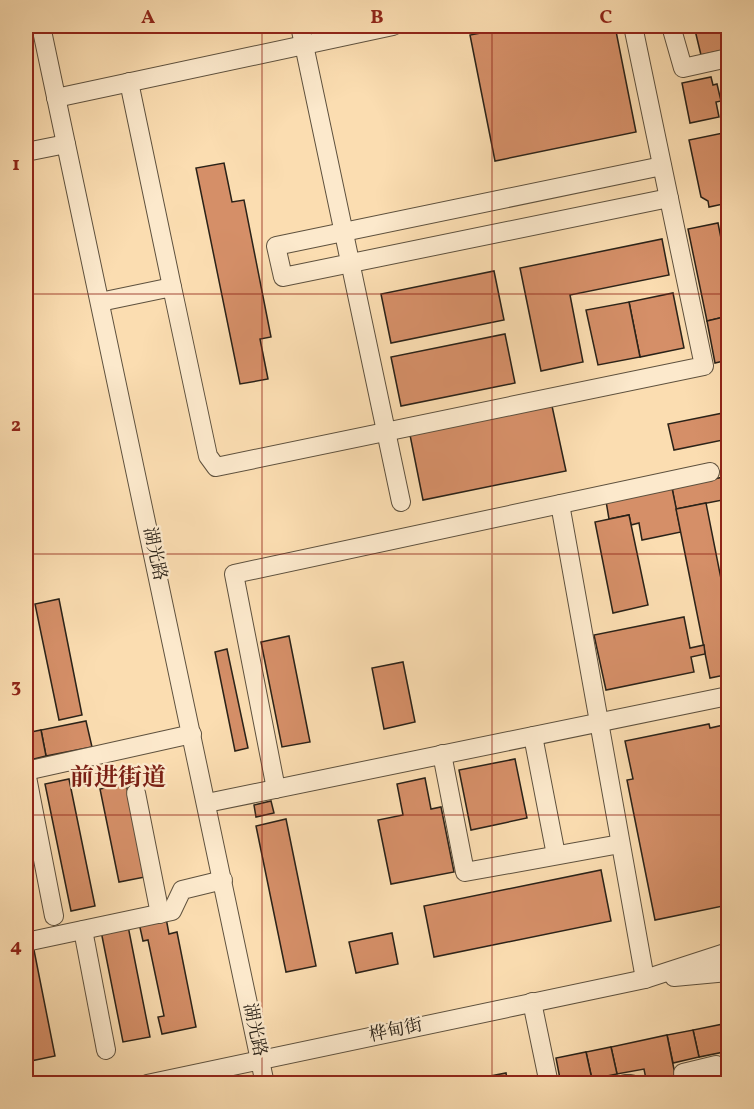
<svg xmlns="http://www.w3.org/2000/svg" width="754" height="1109" viewBox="0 0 754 1109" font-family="Vollkorn,'Noto Serif SC',serif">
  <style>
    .building { fill: #d58f68; stroke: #2a2218; stroke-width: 1.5 }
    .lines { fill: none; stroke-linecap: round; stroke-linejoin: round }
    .minor-casing { stroke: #5e513e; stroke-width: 20 }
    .minor { stroke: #fce9cc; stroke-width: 18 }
    .grid { fill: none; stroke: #8f2418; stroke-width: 1.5; stroke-opacity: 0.55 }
    .labels { text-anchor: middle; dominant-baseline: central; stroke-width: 4.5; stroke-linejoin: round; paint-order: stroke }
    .street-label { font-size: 18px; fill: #2a2218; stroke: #fce9cc }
    .district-label { font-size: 24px; font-weight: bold; fill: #7a1f14; stroke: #fce9cc }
    .neatline { fill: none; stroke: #8f2418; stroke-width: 2 }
    .grid-label { font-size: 20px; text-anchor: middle; font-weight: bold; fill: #8f2418 }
  </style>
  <rect width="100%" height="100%" fill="#fbddb1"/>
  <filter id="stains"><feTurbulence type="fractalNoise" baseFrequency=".00333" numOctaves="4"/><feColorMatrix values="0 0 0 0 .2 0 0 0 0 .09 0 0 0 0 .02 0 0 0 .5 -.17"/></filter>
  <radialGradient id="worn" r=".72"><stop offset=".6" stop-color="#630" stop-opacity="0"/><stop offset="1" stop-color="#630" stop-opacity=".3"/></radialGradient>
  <g class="building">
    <polygon points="518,26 615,26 636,132 495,161 470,35"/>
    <polygon points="694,26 728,26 728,49 701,55"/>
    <polygon points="711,77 713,85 717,84 721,101 716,102 719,117 690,123 682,83"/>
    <polygon points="723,133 728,136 728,203 709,207 708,201 701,197 689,140"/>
    <polygon points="224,163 232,202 244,200 271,337 260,339 268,379 240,384 196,168"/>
    <polygon points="718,223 728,274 728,316 707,321 688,229"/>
    <polygon points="662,239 669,275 570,295 583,362 541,371 520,268"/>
    <polygon points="494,271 504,320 391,343 381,294"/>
    <polygon points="673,293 684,348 640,357 629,302"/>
    <polygon points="629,302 640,357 598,365 586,310"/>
    <polygon points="728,316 728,360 715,363 707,321"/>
    <polygon points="505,334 515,383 401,406 391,357"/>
    <polygon points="552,406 566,471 423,500 410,435"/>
    <polygon points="728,412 728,439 674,450 668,424"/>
    <polygon points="728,476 728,499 676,509 672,488"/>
    <polygon points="672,488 681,532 642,540 639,523 631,525 629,515 609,519 606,501"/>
    <polygon points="706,503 728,614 728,667 724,668 725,675 710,678 676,509"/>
    <polygon points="629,515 648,605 613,613 595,522"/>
    <polygon points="59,599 82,715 59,720 35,604"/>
    <polygon points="684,617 690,648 704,645 705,654 691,657 694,672 606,690 594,635"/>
    <polygon points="289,636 310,742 282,747 261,642"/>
    <polygon points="227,649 248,748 235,751 215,652"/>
    <polygon points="403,662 415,722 384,729 372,668"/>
    <polygon points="86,721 92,747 46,756 41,730"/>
    <polygon points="709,724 710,728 728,724 728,905 655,920 627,780 633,779 625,741"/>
    <polygon points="41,730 46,756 26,761 26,733"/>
    <polygon points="515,759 527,818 471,830 459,770"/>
    <polygon points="425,778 431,809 441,807 454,872 391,884 378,820 403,815 397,784"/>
    <polygon points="69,779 95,906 71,911 45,784"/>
    <polygon points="126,783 145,877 119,882 100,789"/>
    <polygon points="271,801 274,813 256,817 254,805"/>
    <polygon points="286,819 316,966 286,972 256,826"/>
    <polygon points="601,870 611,921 434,957 424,906"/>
    <polygon points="166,918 169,934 177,932 196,1027 162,1034 158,1017 164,1016 148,940 143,941 139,923"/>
    <polygon points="128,926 150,1037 123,1042 101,931"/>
    <polygon points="392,933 398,964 356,973 349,942"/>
    <polygon points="33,945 55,1056 26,1062 26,947"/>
    <polygon points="728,1023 728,1072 724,1052 699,1057 693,1030"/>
    <polygon points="693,1030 699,1057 673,1063 667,1035"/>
    <polygon points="667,1035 677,1084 647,1084 644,1069 617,1074 611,1047"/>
    <polygon points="611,1047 617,1074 592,1079 586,1052"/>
    <polygon points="586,1052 593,1084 561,1084 556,1058"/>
    <polygon points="506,1073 508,1084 454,1084 454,1083"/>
  </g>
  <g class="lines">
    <g class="minor-casing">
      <g id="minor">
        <polyline points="41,26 265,1084"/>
        <polyline points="300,26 401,502"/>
        <polyline points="671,26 683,68 728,58"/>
        <polyline points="129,82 172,287"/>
        <polyline points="56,98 393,26"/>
        <polyline points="26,152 66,144"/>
        <polyline points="662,166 276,246 283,277 669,198"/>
        <polyline points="100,302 172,287 208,456 216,467 704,366 633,26"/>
        <polyline points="560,504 645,979"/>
        <polyline points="533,736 556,855"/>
        <polyline points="442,754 465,872 620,844"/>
        <polyline points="26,771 192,734"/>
        <polyline points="26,772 54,916"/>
        <polyline points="276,789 234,574 710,472"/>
        <polyline points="136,793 160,914"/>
        <polyline points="207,803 728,696"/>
        <polyline points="83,930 106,1050"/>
        <polyline points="26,942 172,911 182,890 223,880"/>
        <polyline points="674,977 728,972"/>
        <polyline points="532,1002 549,1084"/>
        <polyline points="147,1084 645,979 728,952"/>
        <polyline points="625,1084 631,1084"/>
        <polyline points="685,1084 683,1073 716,1065 720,1084"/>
      </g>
    </g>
    <use href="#minor" class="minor"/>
  </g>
  <path class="grid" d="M 262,26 L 262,1084M 492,26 L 492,1084M 26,294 L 728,294M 26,554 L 728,554M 26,815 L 728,815"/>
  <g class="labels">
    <g class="street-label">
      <text transform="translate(154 554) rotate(78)">湖光路</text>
      <text transform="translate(254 1030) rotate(78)">湖光路</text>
      <text transform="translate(396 1031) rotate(-12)">桦甸街</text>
    </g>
    <g class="district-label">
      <text x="118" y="779">前进街道</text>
    </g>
  </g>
  <rect width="754" height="1109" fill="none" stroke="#fbddb1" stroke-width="66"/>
  <rect x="33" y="33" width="688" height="1043" class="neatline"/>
  <g class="grid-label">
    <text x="148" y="23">A</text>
    <text x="377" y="23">B</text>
    <text x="606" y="23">C</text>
    <text x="16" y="170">1</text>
    <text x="16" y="431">2</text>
    <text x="16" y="692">3</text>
    <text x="16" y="952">4</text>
  </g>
  <rect width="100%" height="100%" filter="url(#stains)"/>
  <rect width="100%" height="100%" fill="url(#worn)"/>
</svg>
